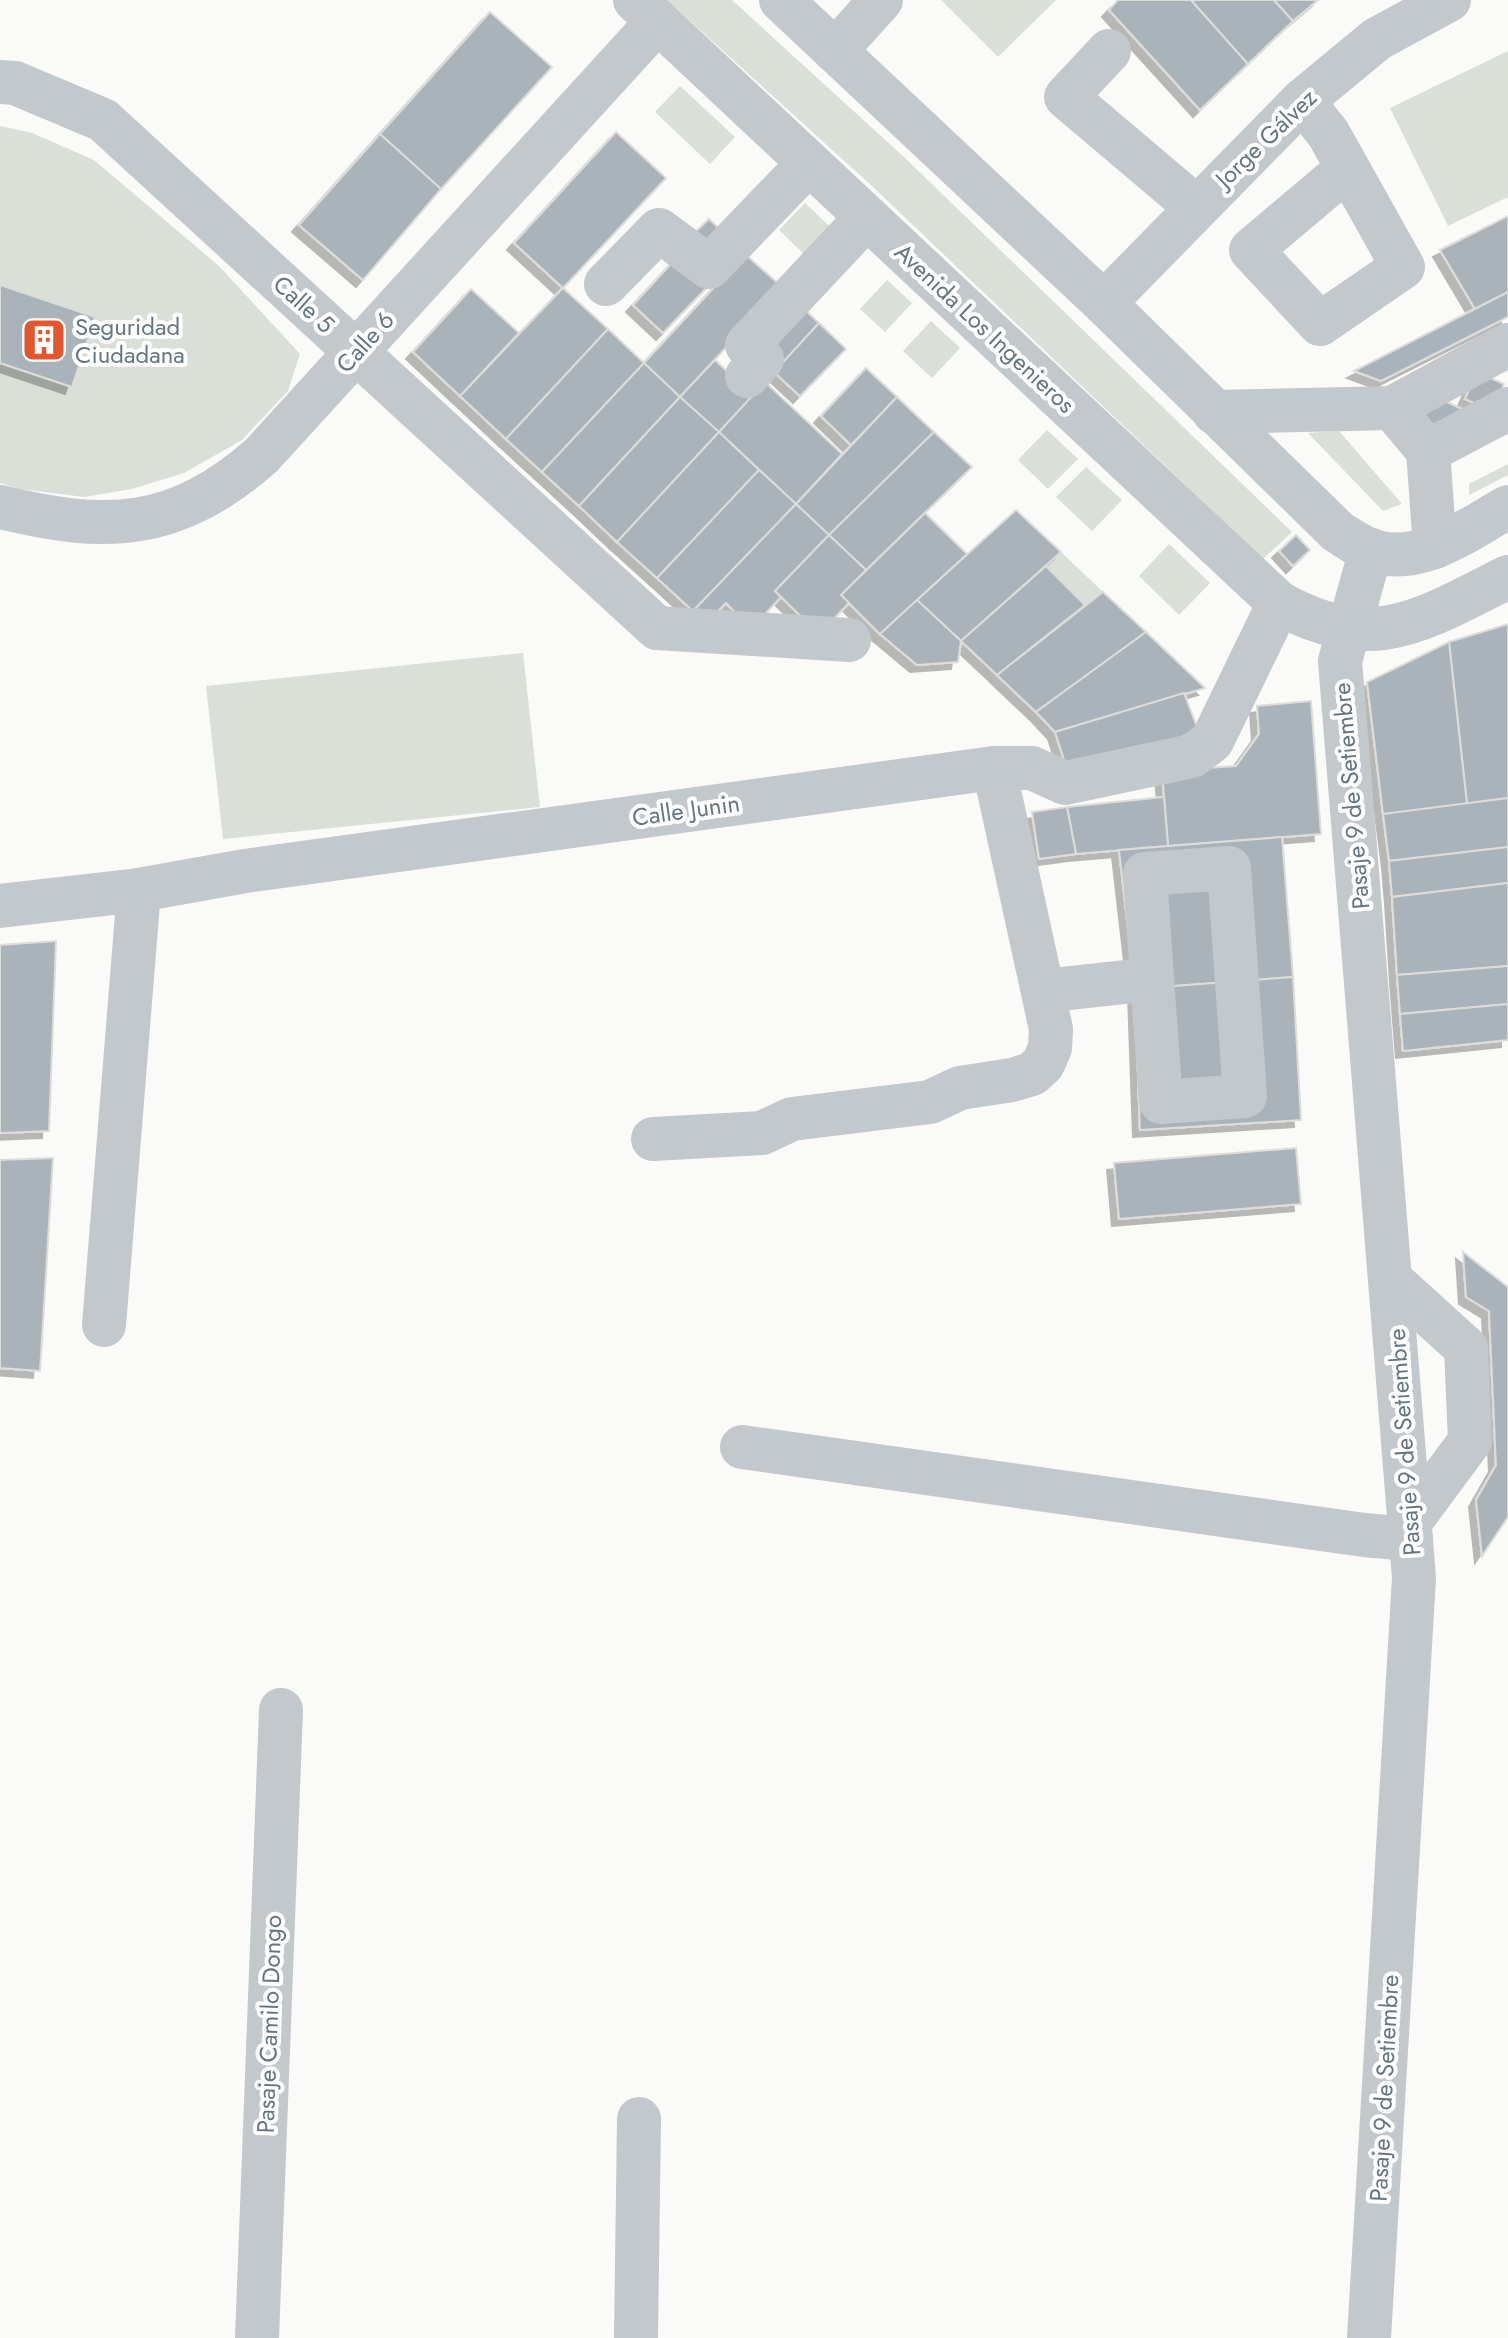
<svg xmlns="http://www.w3.org/2000/svg" width="1508" height="2338" viewBox="0 0 1508 2338" font-family="Jost,sans-serif">
  <style>
    .green { fill: #dadfd7 }
    .building { fill: #aab3b9; stroke: #dcdcda; stroke-width: 2; filter: url(#shadow) }
    .lines { fill: none; stroke-linecap: round; stroke-linejoin: round }
    .minor { stroke: #c3c8cc; stroke-width: 44 }
    .labels { text-anchor: middle; dominant-baseline: central; stroke-width: 8; stroke-linejoin: round; paint-order: stroke }
    .street-label { font-size: 24px; fill: #657683; stroke: #fff }
    .poi-label { font-size: 24px; fill: #657683; stroke: #fff; text-anchor: start }
  </style>
  <defs>
    <filter id="shadow"><feDropShadow dx="-7" dy="7" stdDeviation="0" flood-color="#0004"/></filter>
  </defs>
  <rect width="100%" height="100%" fill="#fafaf8"/>
  <g class="green">
    <polygon points="667,0 732,0 905,158 1292,532 1263,559 872,186"/>
    <polygon points="941,0 1056,0 998,57"/>
    <polygon points="1508,51 1508,197 1448,226 1390,108"/>
    <polygon points="680,86 735,137 710,164 655,112"/>
    <polygon points="0,126 32,133 94,160 219,266 300,354 288,391 242,440 184,473 132,489 84,497 20,489 0,483"/>
    <polygon points="805,203 842,238 816,266 779,230"/>
    <polygon points="887,280 912,303 885,332 860,309"/>
    <polygon points="931,321 960,348 932,378 903,351"/>
    <polygon points="1047,430 1078,459 1048,489 1018,460"/>
    <polygon points="1339,431 1402,504 1383,511 1308,433"/>
    <polygon points="1508,464 1508,475 1469,495 1469,484"/>
    <polygon points="1086,467 1122,500 1092,531 1056,497"/>
    <polygon points="1169,544 1210,583 1179,615 1139,576"/>
    <polygon points="1061,552 1103,592 1085,605 1046,566"/>
    <polygon points="523,653 540,807 223,839 206,686"/>
  </g>
  <g class="building">
    <polygon points="1118,0 1191,0 1248,64 1200,110 1109,10"/>
    <polygon points="1191,0 1274,0 1293,21 1248,64"/>
    <polygon points="1274,0 1318,0 1293,21"/>
    <polygon points="490,12 552,67 441,189 380,134"/>
    <polygon points="616,132 666,178 563,288 514,243"/>
    <polygon points="380,134 441,189 363,280 299,225"/>
    <polygon points="1508,216 1508,292 1475,309 1440,250"/>
    <polygon points="709,219 727,236 704,251 689,238"/>
    <polygon points="683,251 714,280 663,333 633,305"/>
    <polygon points="745,254 782,287 680,397 644,363"/>
    <polygon points="0,285 95,317 72,387 0,363"/>
    <polygon points="563,288 608,329 506,439 460,396"/>
    <polygon points="471,289 519,333 460,396 413,352"/>
    <polygon points="1508,292 1508,317 1381,381 1354,371"/>
    <polygon points="802,307 819,323 781,365 764,348"/>
    <polygon points="819,323 846,349 800,396 774,372"/>
    <polygon points="608,329 644,363 542,472 506,439"/>
    <polygon points="715,360 753,396 719,432 680,397"/>
    <polygon points="644,363 680,397 579,506 542,472"/>
    <polygon points="866,368 897,397 851,445 821,416"/>
    <polygon points="1477,372 1504,384 1492,411 1465,399"/>
    <polygon points="765,382 842,454 796,504 719,432"/>
    <polygon points="1434,396 1462,409 1450,435 1422,423"/>
    <polygon points="680,397 719,432 617,542 579,506"/>
    <polygon points="897,397 934,432 829,535 796,504"/>
    <polygon points="719,432 759,470 657,578 617,542"/>
    <polygon points="934,432 972,467 866,570 829,535"/>
    <polygon points="759,470 796,504 693,611 657,578"/>
    <polygon points="796,504 829,535 775,591 781,597 751,629 726,603 710,619 693,611"/>
    <polygon points="1016,510 1061,552 961,641 917,600"/>
    <polygon points="925,513 967,554 880,634 841,595"/>
    <polygon points="829,535 866,570 841,595 849,603 819,634 775,591"/>
    <polygon points="1296,535 1310,550 1293,566 1279,551"/>
    <polygon points="1046,566 1085,605 997,675 961,641"/>
    <polygon points="1103,592 1146,632 1036,712 997,675"/>
    <polygon points="917,600 961,641 958,662 917,665 880,634"/>
    <polygon points="1508,624 1508,798 1467,804 1449,642"/>
    <polygon points="1146,632 1205,688 1055,732 1036,712"/>
    <polygon points="1449,642 1467,804 1383,814 1367,682"/>
    <polygon points="1184,693 1199,732 1067,769 1055,732"/>
    <polygon points="1311,701 1321,834 1168,846 1162,771 1236,766 1259,734 1257,706"/>
    <polygon points="1164,797 1168,846 1076,854 1067,807"/>
    <polygon points="1508,798 1508,847 1389,861 1383,814"/>
    <polygon points="1067,807 1076,854 1039,859 1032,812"/>
    <polygon points="1282,837 1293,977 1135,989 1119,850"/>
    <polygon points="1508,847 1508,883 1392,897 1389,861"/>
    <polygon points="1508,883 1508,966 1397,975 1392,897"/>
    <polygon points="56,941 49,1131 0,1133 0,945"/>
    <polygon points="1508,966 1508,1004 1400,1014 1397,975"/>
    <polygon points="1293,977 1301,1120 1140,1130 1135,989"/>
    <polygon points="1508,1004 1508,1040 1403,1051 1400,1014"/>
    <polygon points="1296,1148 1301,1204 1119,1219 1114,1163"/>
    <polygon points="53,1158 40,1371 0,1368 0,1160"/>
    <polygon points="1463,1252 1508,1287 1508,1517 1482,1556 1476,1500 1496,1465 1489,1311 1466,1297"/>
  </g>
  <g class="lines">
    <g class="minor">
      <path d="M 635,0 L 1279,603 C 1373,655 1422,620 1508,577"/>
      <path d="M 781,0 L 1104,303 L 1338,532 C 1348,538 1359,546 1370,550 C 1419,568 1468,529 1508,507"/>
      <polyline points="835,51 881,0"/>
      <polyline points="1109,51 1066,97 1196,207"/>
      <polyline points="0,82 15,83 103,120 657,628 849,640"/>
      <polyline points="1302,101 1328,133 1403,267 1320,324 1251,250 1347,169"/>
      <polyline points="606,284 659,230 709,267 809,163"/>
      <polyline points="1104,303 1302,101 1377,39 1449,0"/>
      <polyline points="747,376 762,359 747,345 867,217"/>
      <polyline points="1392,408 1428,451 1435,547"/>
      <polyline points="1214,412 1392,408 1508,345"/>
      <polyline points="1428,451 1508,409"/>
      <path d="M 0,507 C 107,533 175,531 261,456 L 658,21"/>
      <polyline points="0,906 139,890 245,871 994,768 1032,768 1065,783 1192,756 1212,741 1279,603"/>
      <polyline points="1043,991 1152,979 1145,874 1229,868 1245,1096 1161,1102 1152,979"/>
      <polyline points="653,1139 762,1133 792,1119 930,1102 960,1088 1012,1080 1032,1074 1043,1064 1050,1048 1051,1029 994,768"/>
      <polyline points="1391,1280 1466,1348 1470,1441 1410,1522"/>
      <polyline points="104,1325 139,890"/>
      <polyline points="742,1447 1364,1535 1411,1539"/>
      <polyline points="257,2338 281,1710"/>
      <polyline points="636,2338 639,2119"/>
      <polyline points="1369,2338 1414,1578 1340,661 1371,550"/>
    </g>
  </g>
  <defs>
    <g id="building-square" transform="scale(2.3)"><rect x="-9" y="-9" width="18" height="18" rx="4" fill="#e4572e" stroke="#fff"/><path d="M-4-6H4V6H1V3H-1V6H-4ZM-2.5-4.3h1.7v1.8h-1.7ZM.8-4.3h1.7v1.8H.8ZM-2.5-1h1.7V.8h-1.7ZM.8-1h1.7V.8H.8Z" fill="#fff"/></g>
  </defs>
  <g fill-rule="evenodd">
    <use href="#building-square" x="44" y="340"/>
  </g>
  <g class="labels">
    <g class="street-label">
      <text transform="translate(1266 138) rotate(-44)">Jorge Gálvez</text>
      <text transform="translate(304 304) rotate(42)">Calle 5</text>
      <text transform="translate(985 328) rotate(43)">Avenida Los Ingenieros</text>
      <text transform="translate(365 342) rotate(-48)">Calle 6</text>
      <text transform="translate(1351 796) rotate(-95)">Pasaje 9 de Setiembre</text>
      <text transform="translate(686 810) rotate(-8)">Calle Junin</text>
      <text transform="translate(1404 1442) rotate(-94)">Pasaje 9 de Setiembre</text>
      <text transform="translate(269 2024) rotate(-88)">Pasaje Camilo Dongo</text>
      <text transform="translate(1384 2088) rotate(-87)">Pasaje 9 de Setiembre</text>
    </g>
    <g class="poi-label">
      <text x="75" y="326">Seguridad<tspan x="75" dy="28">Ciudadana</tspan></text>
    </g>
  </g>
</svg>
